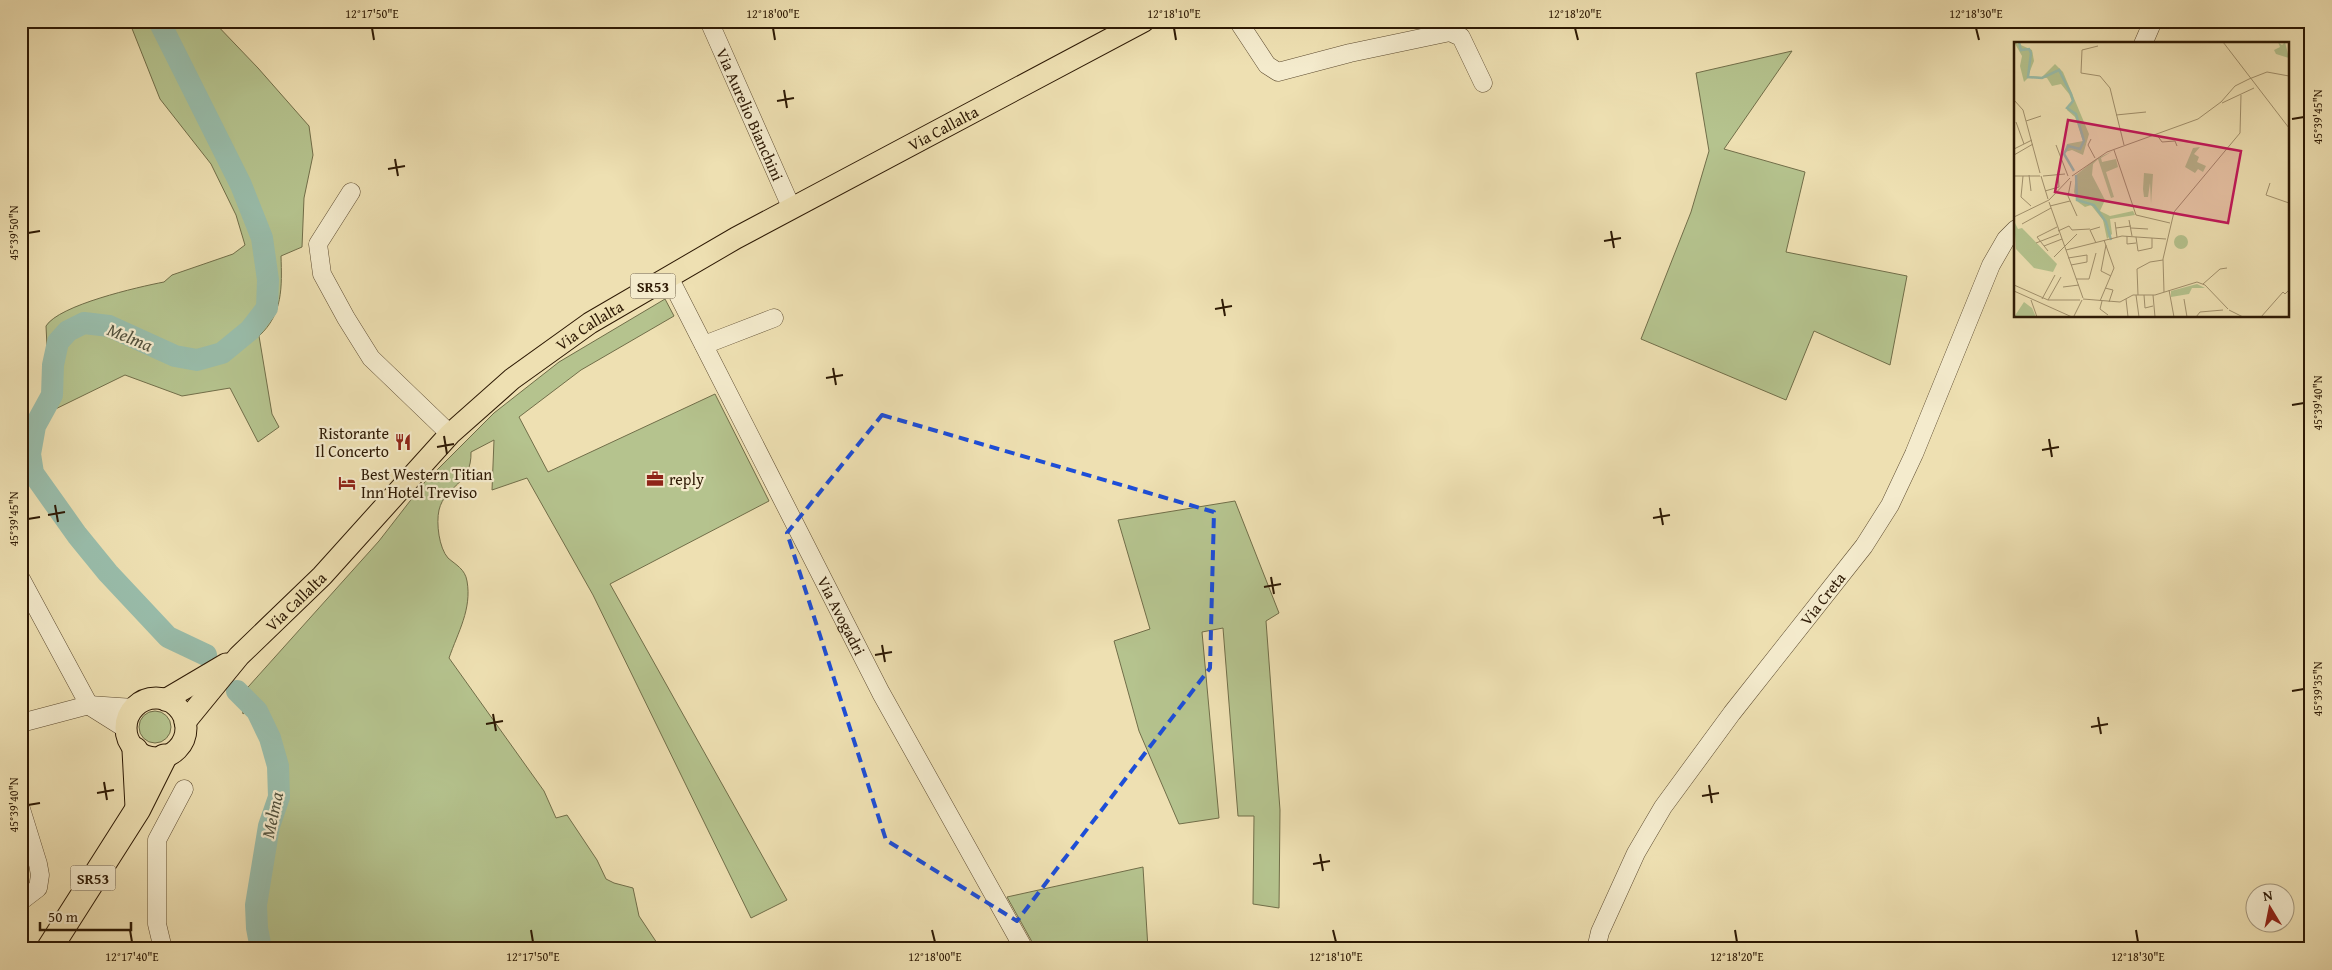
<svg xmlns="http://www.w3.org/2000/svg" width="2332" height="970" viewBox="0 0 2332 970" font-family="'Gentium Book Plus',serif">
  <style>
    .green { fill: #b5c38e; stroke: #716e49 }
    .lines { fill: none; stroke-linecap: round; stroke-linejoin: round }
    .river { stroke: #99bdab; stroke-width: 22 }
    .minor-casing { stroke: #5d4b30; stroke-width: 19 }
    .major-casing { stroke: #2d1904; stroke-width: 23 }
    .highway-casing { stroke: #2d1904; stroke-width: 27 }
    .minor { stroke: #f4ebcd; stroke-width: 18 }
    .major { stroke: #eee0b2; stroke-width: 21 }
    .highway { stroke: #eee0b2; stroke-width: 25 }
    .marked { fill: none; stroke: #1d4ed8; stroke-width: 4; stroke-dasharray: 10 6; stroke-linejoin: round }
    .ticks { fill: none; stroke: #2d1904; stroke-width: 2 }
    .labels { text-anchor: middle; dominant-baseline: central; stroke-width: 4.5; stroke-linejoin: round; paint-order: stroke }
    .shield { fill: #f4ebcd; stroke: #695840; stroke-width: 1 }
    .shield-label { font-size: 15px; font-weight: bold; fill: #2d1904 }
    .street-label { font-size: 16px; fill: #2d1904; stroke: #f4ebcd }
    .poi-label { font-size: 16px; fill: #2d1904; stroke: #f4ebcd; text-anchor: start }
    .water-label { font-size: 18px; font-style: italic; fill: #53523e; stroke: #f4ebcd }
    .inset-river { fill: none; stroke: #99bdab; stroke-width: 2.5 }
    .inset-road { fill: none; stroke: #a1906c; stroke-width: 1 }
    .view { fill: #c2185b; fill-opacity: 0.15; stroke: #c2185b; stroke-width: 2.5 }
    .inset-edge { fill: none; stroke: #2d1904; stroke-width: 2.5 }
    .neatline { fill: none; stroke: #2d1904; stroke-width: 2 }
    .ticks-label { font-size: 12px; text-anchor: middle; fill: #2d1904 }
  </style>
  <rect width="100%" height="100%" fill="#eee0b2"/>
  <filter id="stains"><feTurbulence type="fractalNoise" baseFrequency=".004" numOctaves="4"/><feColorMatrix values="0 0 0 0 .2 0 0 0 0 .09 0 0 0 0 .02 0 0 0 .5 -.17"/></filter>
  <radialGradient id="worn" r=".72"><stop offset=".6" stop-color="#630" stop-opacity="0"/><stop offset="1" stop-color="#630" stop-opacity=".3"/></radialGradient>
  <g class="green">
    <path d="M 129,21 L 213,21 L 258,68 L 309,126 L 313,155 L 304,198 L 302,247 L 281,256 C 282,287 283,314 259,336 L 272,414 L 279,427 L 258,442 L 230,388 L 182,396 L 125,375 L 33,420 L 49,387 L 46,326 C 59,305 138,287 164,282 L 172,275 L 233,254 L 245,245 L 236,215 L 211,164 L 160,99 Z"/>
    <polygon points="1792,51 1724,149 1805,172 1786,252 1907,276 1890,365 1814,331 1786,400 1641,339 1691,212 1709,151 1696,73"/>
    <path d="M 665,299 L 674,316 L 581,370 L 519,417 L 548,472 L 715,394 L 769,501 L 610,584 L 787,900 L 751,918 L 593,595 L 527,478 L 492,490 L 494,440 L 471,452 C 472,485 445,485 439,510 C 436,523 439,548 448,558 C 456,565 465,569 467,581 C 472,609 458,632 449,658 L 544,791 L 556,818 L 567,815 L 597,860 L 606,879 L 614,883 L 633,888 L 639,916 L 661,949 L 257,949 L 251,911 L 262,844 L 274,806 L 276,776 L 274,762 L 266,736 L 249,709 L 243,714 L 240,696 L 379,541 L 424,483 L 494,413 L 559,362 Z"/>
    <polygon points="1235,501 1279,613 1266,621 1280,810 1279,908 1253,904 1254,816 1238,816 1223,628 1202,632 1219,818 1179,824 1139,731 1114,641 1150,629 1118,520"/>
    <circle cx="155" cy="727" r="16"/>
    <polygon points="1143,867 1148,949 1036,949 1007,897"/>
  </g>
  <g class="lines">
    <g class="river">
      <polyline points="159,21 241,185 262,238 268,280 267,308 250,330 222,353 197,360 175,356 109,326 84,323 68,331 58,342 53,365 52,395 35,426 30,454 33,473 77,535 108,573 168,637 206,655"/>
      <polyline points="237,691 257,711 270,738 278,766 279,797 269,826 256,905 257,928 261,949"/>
    </g>
    <g class="minor-casing">
      <g id="minor">
        <path id="s1" d="M 709,21 L 792,209"/>
        <polyline points="1238,21 1267,65 1278,72 1350,53 1450,32 1461,37 1483,83"/>
        <polyline points="2143,44 2153,21"/>
        <polyline points="351,192 318,244 322,274 346,318 371,358 450,434"/>
        <path id="s2" d="M 669,277 L 881,693 L 1024,949"/>
        <polyline points="704,345 774,318"/>
        <polyline points="21,579 89,705"/>
        <polyline points="91,707 126,729"/>
        <polyline points="21,723 89,705 134,708"/>
        <polyline points="21,809 38,864 40,875 38,888 21,901"/>
        <polyline points="163,949 157,924 157,840 184,789"/>
        <path id="s3" d="M 1596,949 L 1600,932 L 1636,853 L 1663,807 L 1732,713 L 1864,546 L 1890,505 L 1914,454 L 1991,265 L 2006,239 L 2016,229"/>
      </g>
    </g>
    <g class="major-casing">
      <g id="major">
        <circle cx="156" cy="728" r="30"/>
        <polyline points="165,700 226,664"/>
        <path id="s4" d="M 185,722 L 239,656 L 322,576 L 450,434 L 512,379 L 590,323 L 736,238 L 1144,21"/>
      </g>
    </g>
    <g class="highway-casing">
      <g id="highway">
        <polyline points="135,750 138,807"/>
        <polyline points="49,949 138,809 164,757"/>
      </g>
    </g>
    <use href="#minor" class="minor"/>
    <use href="#major" class="major"/>
    <use href="#highway" class="highway"/>
  </g>
  <path class="marked" d="M 882,415 L 1214,512 L 1210,668 L 1017,921 L 886,840 L 787,533 Z"/>
  <path class="ticks" d="M 372,28 L 374,40M 773,28 L 775,40M 1174,28 L 1176,40M 1575,28 L 1578,40M 1976,28 L 1979,40M 784,90 L 787,108M 777,101 L 794,98M 2292,119 L 2304,117M 395,159 L 398,176M 388,169 L 405,166M 1611,231 L 1614,248M 28,233 L 40,231M 1604,241 L 1621,238M 1222,299 L 1225,316M 1215,309 L 1232,306M 833,368 L 836,385M 826,378 L 843,375M 2292,405 L 2304,403M 444,436 L 447,454M 2049,439 L 2052,457M 437,447 L 454,444M 2042,450 L 2059,447M 55,505 L 58,522M 1660,508 L 1663,525M 48,515 L 65,512M 1653,518 L 1670,515M 28,519 L 40,517M 1271,577 L 1274,594M 1264,587 L 1281,584M 882,645 L 885,662M 875,655 L 892,652M 2292,691 L 2304,689M 493,714 L 496,731M 2098,717 L 2101,734M 486,724 L 503,721M 2091,727 L 2108,724M 104,782 L 107,800M 1709,785 L 1712,803M 97,793 L 114,790M 1702,796 L 1719,793M 28,805 L 40,803M 1320,854 L 1323,871M 1313,864 L 1330,861M 130,930 L 132,942M 531,930 L 533,942M 932,930 L 935,942M 1333,930 L 1336,942M 1735,930 L 1737,942M 2136,930 L 2138,942"/>
  <defs>
    <g id="restaurant-bare" transform="scale(1.35)"><path d="M-5-6h1v4h1v-4h1v4h1v-4h1v5L-1.5 .5V6h-2V.5L-5-1ZM5-6V6H3V1.5H1.5Q1.5-4 5-6Z" fill="#8f2418" stroke="#f4ebcd" stroke-width="2.5" paint-order="stroke"/></g>
    <g id="office-bare" transform="scale(1.35)"><path d="M-6-3h4V-5.5h4V-3h4V5H-6ZM-1-4.5V-3h2v-1.5ZM-6 0V1H6V0Z" fill="#8f2418" stroke="#f4ebcd" stroke-width="2.5" paint-order="stroke"/></g>
    <g id="hotel-bare" transform="scale(1.35)"><path d="M-6-4.5h1.5V1H6V5H4.5V3h-9V5H-6ZM-4 0a1.8 1.8 0 1 1 3.6 0ZM.5 0V-2.5h3Q6-2.5 6 0Z" fill="#8f2418" stroke="#f4ebcd" stroke-width="2.5" paint-order="stroke"/></g>
  </defs>
  <g fill-rule="evenodd">
    <use href="#restaurant-bare" x="403" y="442"/>
    <use href="#office-bare" x="655" y="479"/>
    <use href="#hotel-bare" x="347" y="483"/>
  </g>
  <g class="labels">
    <g class="shield">
      <rect x="630.5" y="273.5" width="45" height="25" rx="4"/>
      <rect x="70.5" y="865.5" width="45" height="25" rx="4"/>
    </g>
    <g class="shield-label">
      <text x="653" y="286">SR53</text>
      <text x="93" y="878">SR53</text>
    </g>
    <g class="street-label">
      <text stroke="none"><textPath href="#s1" startOffset="102">Via Aurelio Bianchini</textPath></text>
      <text stroke="none"><textPath href="#s4" startOffset="974">Via Callalta</textPath></text>
      <text stroke="none"><textPath href="#s4" startOffset="569">Via Callalta</textPath></text>
      <text stroke="none"><textPath href="#s3" startOffset="420">Via Creta</textPath></text>
      <text stroke="none"><textPath href="#s4" startOffset="164">Via Callalta</textPath></text>
      <text stroke="none"><textPath href="#s2" startOffset="380">Via Avogadri</textPath></text>
    </g>
    <g class="poi-label">
      <text x="389" y="433" text-anchor="end">Ristorante<tspan x="389" dy="18">Il Concerto</tspan></text>
      <text x="361" y="474">Best Western Titian<tspan x="361" dy="18">Inn Hotel Treviso</tspan></text>
      <text x="669" y="479">reply</text>
    </g>
    <g class="water-label">
      <text transform="translate(130 337) rotate(22)">Melma</text>
      <text transform="translate(272 815) rotate(-78)">Melma</text>
    </g>
  </g>
  <g transform="translate(2014 42)">
    <rect width="275" height="275" fill="#eee0b2"/>
    <path d="M 0,0 L 18,8 L 20,19 L 14,34 L 28,35 L 41,22 L 49,30 L 75,92 L 69,113 L 58,108 L 51,110 L 53,102 L 69,99 L 61,75 L 53,68 L 58,59 L 55,52 L 47,42 L 38,44 L 33,36 L 14,36 L 10,40 L 6,24 L 8,14 ZM 264,0 L 268,3 L 271,0 L 275,16 L 262,12 L 260,8 L 266,5 ZM 186,105 L 180,112 L 185,115 L 183,120 L 192,124 L 189,130 L 184,127 L 181,131 L 171,125 L 179,106 ZM 99,109 L 87,116 L 88,120 L 102,117 L 104,125 L 92,130 L 100,155 L 97,156 L 84,117 L 79,122 L 78,133 L 91,158 L 86,169 L 96,174 L 119,169 L 121,173 L 96,177 L 98,192 L 93,197 L 89,178 L 77,163 L 71,165 L 64,160 L 60,150 L 62,133 L 82,117 ZM 130,131 L 139,132 L 137,162 L 136,141 L 134,155 L 130,155 L 129,147 ZM 0,179 L 4,187 L 8,186 L 43,222 L 39,230 L 20,226 L 2,207 ZM160 200a7 7 0 1 1 14 0a7 7 0 1 1-14 0ZM 183,242 L 191,246 L 178,246 L 175,252 L 157,255 L 157,249 ZM 10,260 L 18,266 L 22,275 L 0,275 Z" fill="#b5c38e"/>
    <path class="inset-river" d="M 5,0 L 7,8 L 15,7 L 17,11 L 14,35 L 28,36 L 45,28 L 57,52 L 59,59 L 53,66 L 62,72 L 70,99 L 66,107 L 54,104 L 50,112 L 60,129M 62,133 L 63,158 L 80,163 L 92,180 L 97,198"/>
    <path class="inset-road" d="M 209,0 L 275,86M 84,4 L 68,8 L 67,31 L 86,34 L 96,46 L 110,103M 0,58 L 9,68 L 26,131M 208,61 L 240,46M 102,73 L 132,70M 12,79 L 27,74M 2,80 L 10,102M 143,93 L 148,100 L 161,99 L 163,104M 77,97 L 74,103 L 81,116M 42,103 L 54,134M 0,107 L 18,98M 100,108 L 122,173 L 156,181M 0,113 L 19,102M 15,133 L 17,149M 0,134 L 26,134M 9,134 L 7,155 L 17,164M 27,134 L 34,157M 29,134 L 51,132M 58,134 L 93,110 L 184,77 L 207,60 L 221,44 L 235,37 L 253,30 L 275,34M 57,139 L 54,154 L 63,174M 256,141 L 252,153 L 275,161M 31,149 L 45,145 L 44,132M 35,160 L 69,256M 36,164 L 56,159M 0,175 L 35,158 L 56,136M 115,178 L 118,194M 101,180 L 103,195M 8,182 L 37,166M 102,186 L 117,184M 117,186 L 134,187M 44,189 L 55,184 L 58,188 L 76,187M 113,194 L 113,202 L 122,201M 122,195 L 124,209 L 138,206 L 138,196M 22,201 L 45,192M 82,201 L 76,188 L 86,185M 92,203 L 87,229 L 97,234M 30,204 L 48,197M 52,208 L 108,194 L 152,197M 34,209 L 23,195 L 43,185M 40,215 L 63,192M 54,216 L 73,213 L 73,220 L 57,223M 62,237 L 75,237 L 82,211M 189,242 L 206,227 L 213,226M 0,243 L 34,258 L 66,258M 49,245 L 65,243M 91,246 L 99,248 L 95,260M 155,248 L 160,275M 0,249 L 58,275M 150,250 L 149,217 L 160,170 L 226,91 L 227,53M 122,253 L 125,275M 124,253 L 123,227 L 136,220 L 149,218M 130,253 L 131,266 L 139,264M 139,253 L 141,275M 28,257 L 41,233M 69,257 L 106,260 L 119,253 L 141,253 L 183,240 L 191,243 L 214,267M 112,257 L 114,275M 170,257 L 173,275M 17,258 L 23,275M 34,258 L 47,235M 86,259 L 100,226 L 90,198M 88,259 L 86,267 L 94,273M 215,268 L 229,275M 60,274 L 68,258M 182,275 L 186,270 L 209,268M 247,275 L 269,250 L 271,252 L 275,248"/>
    <path class="view" d="M 54,78 L 227,109 L 214,181 L 41,150 Z"/>
    <rect width="275" height="275" class="inset-edge"/>
  </g>
  <rect width="2332" height="970" fill="none" stroke="#eee0b2" stroke-width="55"/>
  <g transform="translate(2270 908) rotate(350)"><circle r="24" fill="#f4ebcd" stroke="#a4977d"/>
  <path d="M0-4L9 19L0 12L-9 19Z" fill="#8f2418"/>
  <text y="-8" font-size="14" font-weight="bold" text-anchor="middle" fill="#2d1904">N</text>
  </g>
  <path d="M40 922v8h91v-8" fill="none" stroke="#2d1904" stroke-width="2.5"/>
  <text x="48" y="922" font-size="15" fill="#2d1904" stroke="#f4ebcd" stroke-width="4" paint-order="stroke">50 m</text>
  <rect x="28" y="28" width="2276" height="914" class="neatline"/>
  <g class="ticks-label">
    <text x="372" y="18">12°17'50"E</text>
    <text x="773" y="18">12°18'00"E</text>
    <text x="1174" y="18">12°18'10"E</text>
    <text x="1575" y="18">12°18'20"E</text>
    <text x="1976" y="18">12°18'30"E</text>
    <text transform="translate(2318 117) rotate(-90)" y="4">45°39'45"N</text>
    <text transform="translate(14 233) rotate(-90)" y="4">45°39'50"N</text>
    <text transform="translate(2318 403) rotate(-90)" y="4">45°39'40"N</text>
    <text transform="translate(14 519) rotate(-90)" y="4">45°39'45"N</text>
    <text transform="translate(2318 689) rotate(-90)" y="4">45°39'35"N</text>
    <text transform="translate(14 805) rotate(-90)" y="4">45°39'40"N</text>
    <text x="132" y="961">12°17'40"E</text>
    <text x="533" y="961">12°17'50"E</text>
    <text x="935" y="961">12°18'00"E</text>
    <text x="1336" y="961">12°18'10"E</text>
    <text x="1737" y="961">12°18'20"E</text>
    <text x="2138" y="961">12°18'30"E</text>
  </g>
  <rect width="100%" height="100%" filter="url(#stains)"/>
  <rect width="100%" height="100%" fill="url(#worn)"/>
</svg>
